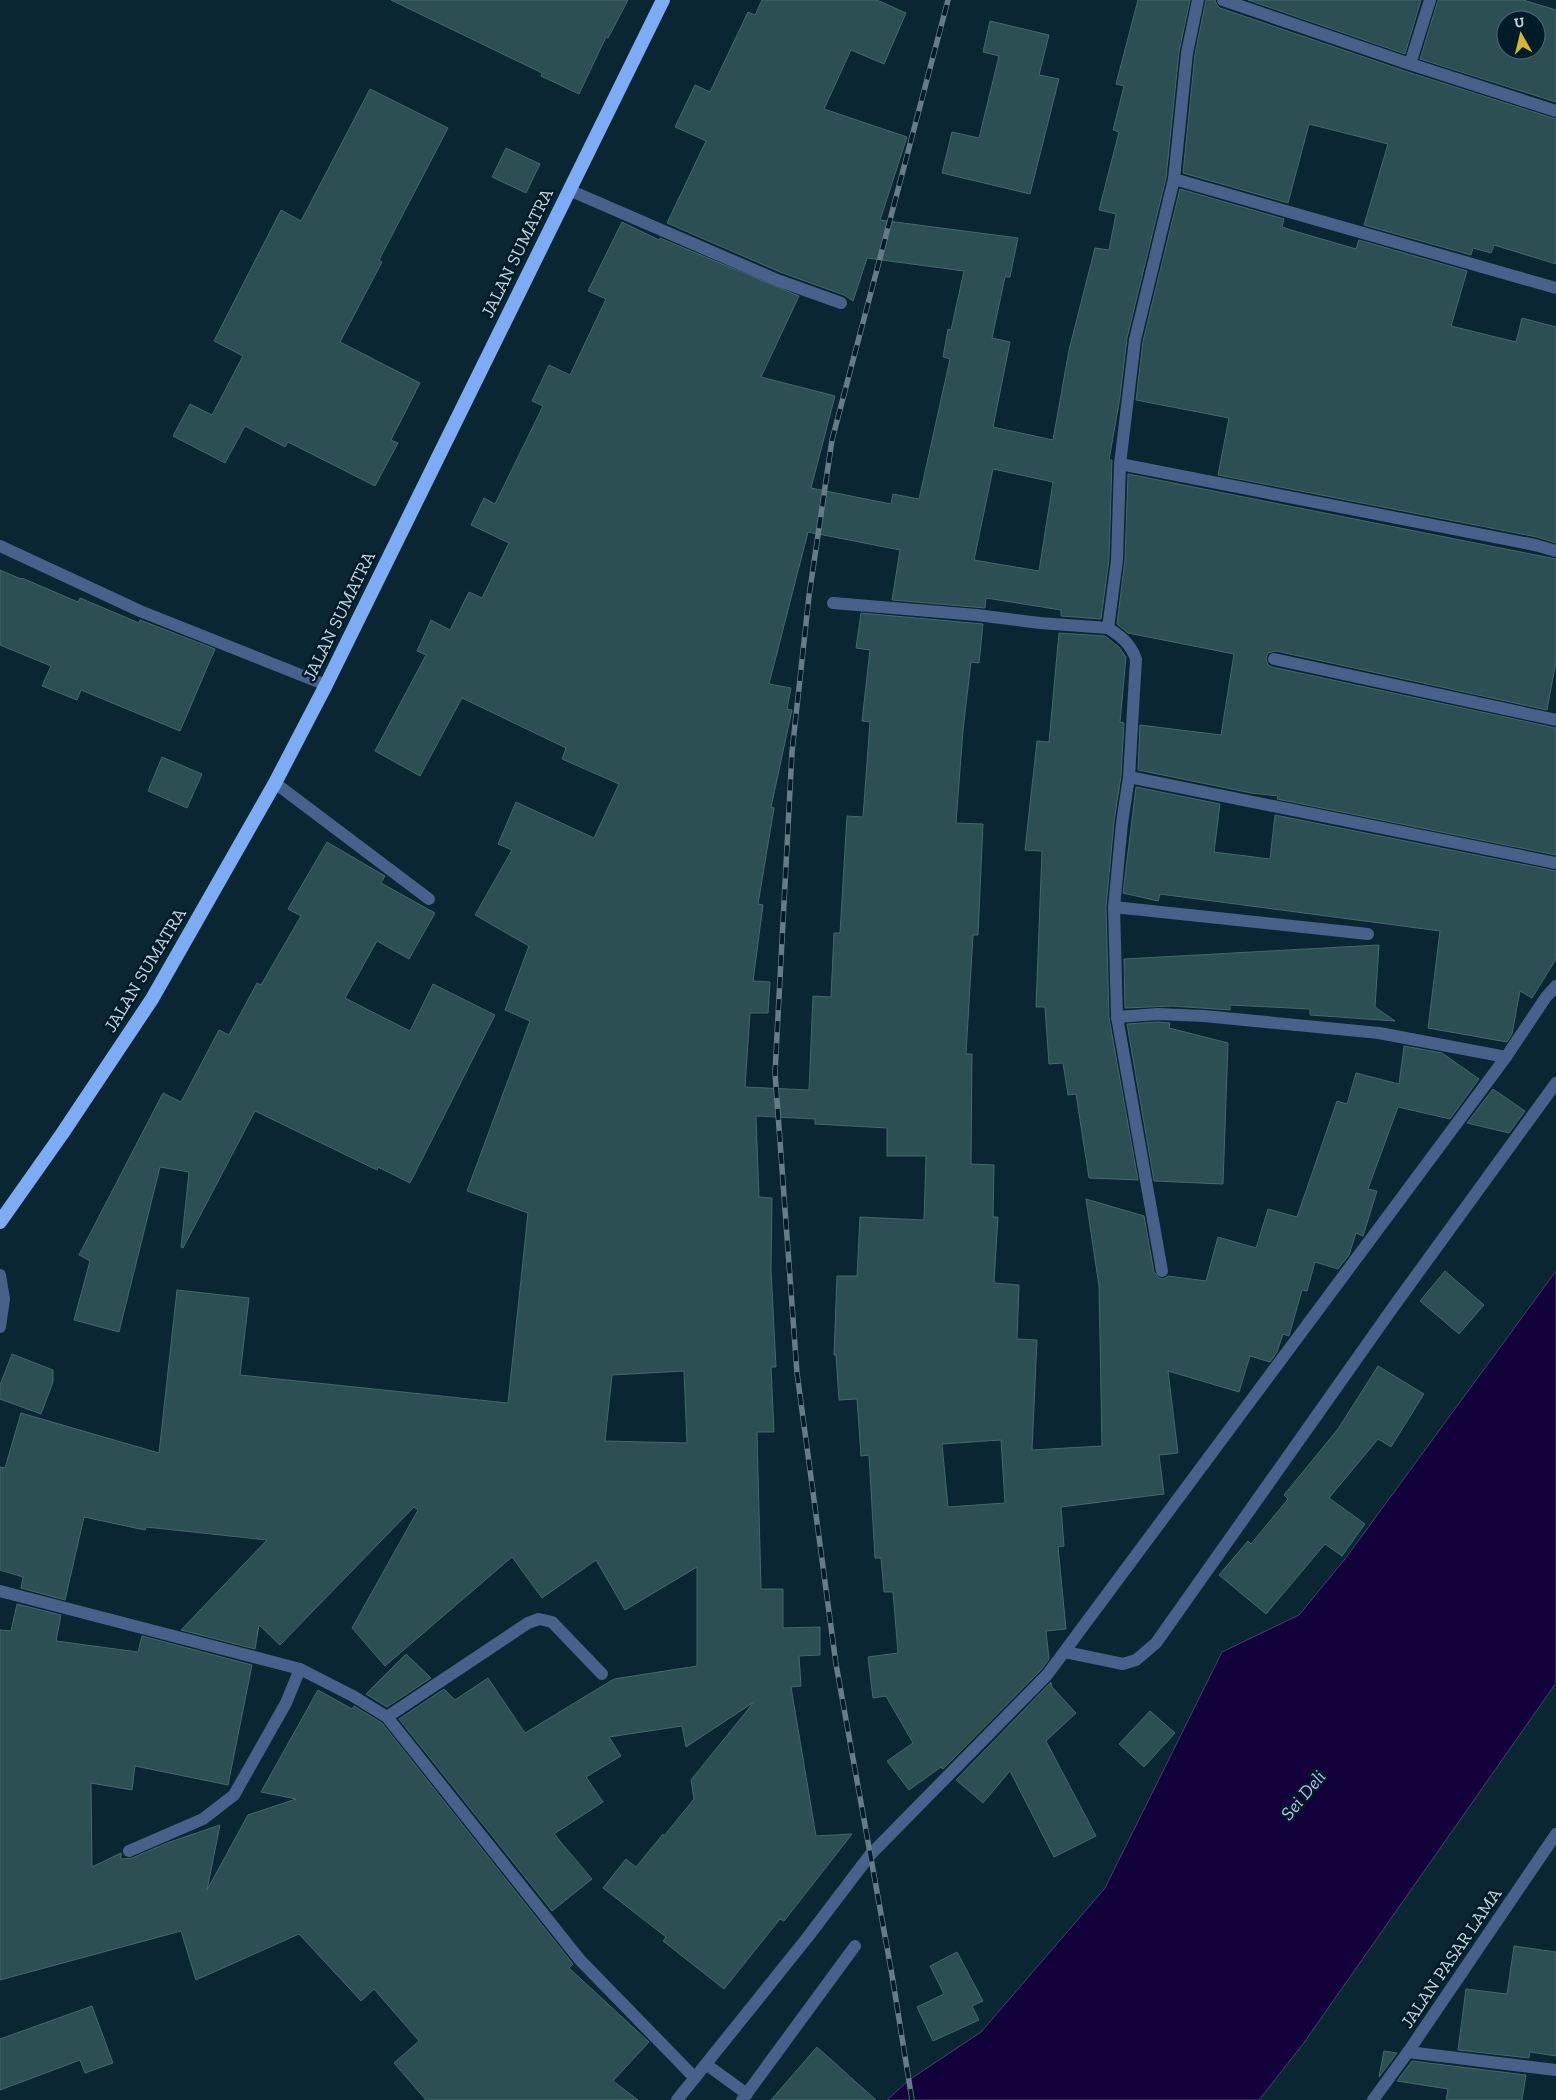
<svg xmlns="http://www.w3.org/2000/svg" width="1556" height="2100" viewBox="0 0 1556 2100" font-family="'Zilla Slab',serif">
  <style>
    .water { fill: #13013b; stroke: #49416c }
    .building { fill: #2c4f53; stroke: #44686b; fill-rule: evenodd }
    .lines { fill: none; stroke-linecap: round; stroke-linejoin: round }
    .minor { stroke: #47618a; stroke-width: 12 }
    .trunk { stroke: #7eacf4; stroke-width: 14 }
    .rail-casing { stroke: #667c87; stroke-width: 5.5 }
    .rail { stroke: #011c28; stroke-width: 4; stroke-dasharray: 11; stroke-linecap: butt }
    .labels { text-anchor: middle; dominant-baseline: central; stroke-width: 5; stroke-linejoin: round; paint-order: stroke }
    .street-label { font-size: 18px; fill: #c6d5de; stroke: #011c28 }
    .water-label { font-size: 19px; font-style: italic; fill: #bdbaf2; stroke: #011c28 }
  </style>
  <rect width="100%" height="100%" fill="#092632"/>
  <polygon class="water" points="1556,1271 1556,1683 1303,2044 1259,2100 887,2100 909,2080 981,2032 1105,1888 1222,1652 1299,1615 1345,1559"/>
  <g class="building">
    <polygon points="391,0 628,0 608,38 606,37 579,94 541,76 542,73"/>
    <path d="M 762,0 L 877,0 L 906,13 L 884,64 L 851,50 L 824,109 L 907,137 L 880,220 L 1018,238 L 1010,277 L 1005,277 L 992,338 L 1010,342 L 993,427 L 1053,440 L 1069,350 L 1095,248 L 1109,250 L 1116,214 L 1099,210 L 1119,132 L 1113,130 L 1124,86 L 1116,84 L 1138,0 L 1190,0 L 1179,52 L 1166,178 L 1127,338 L 1120,397 L 1109,460 L 1112,460 L 1109,559 L 1101,619 L 1061,616 L 1061,610 L 986,598 L 985,608 L 892,600 L 900,550 L 808,532 L 769,684 L 791,688 L 787,709 L 792,710 L 771,807 L 774,808 L 758,904 L 763,905 L 753,981 L 770,982 L 768,1013 L 750,1013 L 745,1087 L 809,1090 L 813,996 L 831,997 L 834,933 L 840,933 L 847,816 L 863,817 L 870,722 L 862,721 L 870,650 L 856,648 L 861,613 L 983,624 L 979,663 L 971,662 L 963,730 L 956,823 L 983,824 L 978,935 L 973,935 L 966,1054 L 972,1054 L 971,1164 L 994,1165 L 993,1217 L 998,1217 L 994,1283 L 1019,1285 L 1017,1339 L 1037,1340 L 1032,1450 L 1102,1446 L 1099,1286 L 1086,1199 L 1144,1216 L 1154,1272 L 1159,1278 L 1164,1279 L 1168,1276 L 1206,1281 L 1218,1237 L 1256,1248 L 1268,1209 L 1297,1217 L 1337,1101 L 1347,1104 L 1356,1073 L 1399,1084 L 1404,1046 L 1442,1053 L 1479,1079 L 1450,1119 L 1398,1107 L 1368,1189 L 1377,1191 L 1363,1236 L 1356,1233 L 1349,1255 L 1338,1269 L 1315,1262 L 1307,1291 L 1302,1290 L 1289,1336 L 1283,1334 L 1277,1352 L 1270,1362 L 1250,1356 L 1239,1392 L 1168,1371 L 1178,1453 L 1159,1455 L 1164,1494 L 1061,1507 L 1064,1546 L 1058,1547 L 1066,1629 L 1046,1631 L 1049,1659 L 1041,1670 L 943,1769 L 941,1767 L 909,1790 L 887,1761 L 913,1743 L 886,1696 L 873,1698 L 868,1657 L 898,1653 L 893,1592 L 884,1592 L 881,1558 L 875,1558 L 869,1455 L 861,1456 L 857,1399 L 839,1400 L 836,1355 L 834,1355 L 837,1276 L 857,1276 L 860,1217 L 924,1220 L 926,1156 L 887,1156 L 887,1128 L 815,1124 L 815,1119 L 756,1116 L 759,1197 L 772,1198 L 771,1269 L 776,1367 L 771,1367 L 774,1432 L 757,1432 L 761,1589 L 783,1589 L 783,1628 L 820,1627 L 820,1655 L 799,1656 L 801,1686 L 791,1687 L 816,1836 L 852,1834 L 784,1921 L 780,1919 L 724,1989 L 663,1941 L 666,1937 L 603,1888 L 626,1859 L 636,1867 L 663,1834 L 664,1836 L 694,1799 L 691,1780 L 754,1702 L 686,1747 L 682,1726 L 609,1737 L 621,1756 L 586,1777 L 603,1802 L 554,1834 L 592,1879 L 552,1911 L 399,1719 L 444,1689 L 455,1700 L 488,1678 L 525,1733 L 614,1679 L 697,1666 L 697,1567 L 625,1610 L 596,1560 L 542,1598 L 512,1557 L 385,1666 L 352,1628 L 418,1510 L 414,1507 L 280,1645 L 259,1625 L 255,1649 L 181,1630 L 267,1540 L 146,1527 L 145,1530 L 84,1517 L 65,1600 L 21,1588 L 23,1577 L 0,1570 L 0,1467 L 5,1468 L 21,1413 L 159,1453 L 177,1290 L 249,1298 L 240,1375 L 508,1403 L 528,1213 L 467,1191 L 530,1021 L 505,1010 L 529,946 L 475,915 L 512,850 L 498,844 L 516,802 L 594,838 L 619,784 L 562,759 L 566,748 L 462,698 L 420,776 L 375,751 L 426,655 L 417,651 L 431,620 L 450,630 L 469,592 L 482,598 L 509,543 L 471,525 L 484,498 L 495,504 L 543,406 L 532,401 L 549,365 L 570,375 L 606,299 L 588,291 L 622,222 L 659,240 L 660,238 L 799,296 L 761,377 L 835,396 L 811,488 L 891,504 L 893,494 L 919,499 L 950,359 L 943,357 L 948,329 L 951,330 L 964,271 L 867,258 L 853,301 L 844,295 L 780,272 L 667,223 L 706,141 L 675,127 L 695,85 L 710,92 L 748,12 L 755,15 ZM 993,469 L 1053,482 L 1039,571 L 974,560 ZM 684,1371 L 687,1443 L 605,1441 L 612,1375 ZM 1001,1440 L 1005,1503 L 948,1507 L 942,1444 Z"/>
    <polygon points="1206,0 1215,0 1217,5 1220,8 1408,72 1556,119 1556,264 1494,245 1491,253 1473,248 1471,255 1364,225 1388,144 1309,124 1288,203 1183,173 1195,54"/>
    <polygon points="1248,0 1421,0 1405,54"/>
    <path d="M 1438,0 L 1523,0 L 1556,10 L 1556,102 L 1420,59 ZM 1506,20 L 1536,20 L 1536,50 L 1506,50 Z"/>
    <polygon points="990,21 1049,35 1039,75 1059,79 1030,194 942,173 952,132 979,138 999,56 983,52"/>
    <polygon points="370,89 448,128 379,260 382,262 340,342 420,383 391,440 398,443 375,486 288,442 285,447 245,426 225,463 173,436 190,404 212,415 243,356 214,341 281,210 301,221"/>
    <polygon points="506,148 540,164 526,193 492,177"/>
    <polygon points="1180,189 1284,219 1282,227 1291,230 1356,249 1359,240 1467,271 1451,326 1516,342 1522,318 1556,327 1556,543 1537,537 1218,475 1229,418 1136,400 1143,341"/>
    <polygon points="1128,474 1556,559 1556,661 1547,710 1276,651 1268,653 1266,658 1268,665 1272,667 1556,728 1556,855 1277,799 1278,796 1251,793 1138,770 1140,725 1221,735 1234,654 1128,633 1117,624 1125,560"/>
    <polygon points="0,570 21,579 22,578 78,602 80,598 139,623 140,620 215,649 180,731 81,690 77,700 42,686 51,666 0,645"/>
    <polygon points="1059,633 1105,636 1119,647 1126,657 1120,722 1124,723 1121,776 1114,822 1106,907 1109,1018 1138,1180 1089,1178 1076,1094 1068,1095 1063,1063 1049,1064 1045,1007 1036,1007 1042,851 1025,850 1037,741 1049,742"/>
    <polygon points="162,757 202,774 187,808 148,791"/>
    <polygon points="1136,787 1220,804 1214,852 1270,859 1275,815 1556,871 1556,959 1532,998 1520,991 1512,1034 1507,1042 1428,1028 1440,931 1160,894 1158,901 1123,893"/>
    <polygon points="327,842 385,876 381,883 435,913 409,959 377,941 345,998 410,1031 433,984 495,1015 410,1183 378,1167 377,1170 255,1111 183,1248 181,1247 189,1172 160,1167 119,1332 74,1320 90,1261 79,1255 163,1093 181,1102 219,1030 229,1035 257,983 261,985 301,916 288,909"/>
    <polygon points="1379,945 1375,1007 1395,1021 1310,1015 1310,1009 1230,1005 1230,1010 1172,1006 1125,1008 1124,959"/>
    <polygon points="1158,1022 1170,1023 1169,1028 1228,1043 1223,1184 1154,1181 1127,1024"/>
    <polygon points="1493,1089 1525,1111 1509,1133 1467,1123"/>
    <polygon points="1445,1271 1484,1305 1459,1334 1420,1301"/>
    <polygon points="12,1354 53,1370 53,1382 41,1414 0,1399 0,1385"/>
    <polygon points="1378,1366 1424,1394 1391,1447 1378,1439 1329,1498 1365,1524 1342,1556 1325,1544 1266,1614 1219,1575 1248,1541 1251,1544 1288,1499 1284,1495 1338,1429"/>
    <polygon points="17,1604 61,1615 56,1641 138,1652 142,1636 252,1665 228,1785 135,1766 132,1790 91,1783 92,1867 121,1853 121,1859 132,1858 167,1843 220,1825 207,1890 248,1815 296,1799 261,1792 318,1690 352,1709 354,1706 382,1723 573,1964 569,1968 649,2042 613,2081 638,2100 426,2100 394,2063 419,2041 374,1989 361,2001 299,1934 196,1980 181,1931 0,1980 0,1630 11,1631"/>
    <polygon points="406,1654 431,1678 387,1707 366,1694"/>
    <polygon points="1051,1682 1052,1687 1076,1713 1046,1741 1096,1836 1054,1857 1010,1771 983,1803 956,1780"/>
    <polygon points="1150,1711 1175,1733 1144,1767 1119,1744"/>
    <polygon points="1514,1946 1556,1952 1556,2056 1530,2052 1529,2058 1458,2050 1466,1989 1507,1994"/>
    <polygon points="957,1952 983,2001 972,2006 979,2020 933,2041 917,2007 944,1994 930,1966"/>
    <polygon points="92,2006 113,2063 85,2073 80,2060 0,2090 0,2039"/>
    <polygon points="817,2047 876,2100 771,2100"/>
    <polygon points="1384,2051 1397,2053 1379,2077"/>
    <polygon points="1412,2061 1526,2075 1522,2100 1446,2100 1448,2089 1397,2081"/>
  </g>
  <g class="lines">
    <g class="minor">
      <polyline points="1223,0 1410,64 1556,111"/>
      <polyline points="1410,64 1430,0"/>
      <polyline points="1174,179 1556,288"/>
      <polyline points="569,190 777,280 841,303"/>
      <polyline points="1120,464 1535,545 1556,551"/>
      <polyline points="0,546 140,611 326,685"/>
      <polyline points="833,603 977,615 1040,623 1108,628 1117,560 1120,464 1135,340 1174,179 1187,53 1198,0"/>
      <path d="M 1108,628 C 1122,637 1130,643 1136,659 L 1129,777 L 1122,823 L 1114,907 L 1117,1017 L 1162,1271"/>
      <polyline points="1274,659 1556,720"/>
      <polyline points="1129,777 1556,863"/>
      <polyline points="275,783 429,899"/>
      <polyline points="1114,907 1368,934"/>
      <polyline points="1117,1017 1158,1014 1204,1016 1379,1033 1506,1057"/>
      <polyline points="0,1275 4,1299 0,1327"/>
      <polyline points="0,1591 300,1669 353,1696 387,1717 580,1960 695,2078"/>
      <polyline points="1065,1652 1123,1664 1136,1660 1156,1643 1394,1306 1556,1083"/>
      <polyline points="387,1717 528,1623 539,1619 552,1622 602,1674"/>
      <polyline points="129,1851 203,1819 234,1795 286,1703 300,1669"/>
      <polyline points="1408,2052 1556,2070"/>
      <polyline points="707,2065 747,2094"/>
      <polyline points="677,2100 807,1938 870,1855 1047,1675 1506,1057 1546,997 1556,986"/>
      <polyline points="742,2100 855,1946"/>
      <polyline points="1373,2100 1408,2052 1556,1834"/>
    </g>
    <polyline class="trunk" points="0,1222 62,1134 152,999 275,783 326,685 663,0"/>
    <g class="rail-casing">
      <polyline id="rail" points="912,2100 892,1975 836,1664 797,1373 775,1073 792,752 809,596 832,440 948,0"/>
    </g>
    <use href="#rail" class="rail"/>
  </g>
  <g class="labels">
    <g class="street-label">
      <text transform="translate(517 253) rotate(-64)">JALAN SUMATRA</text>
      <text transform="translate(339 616) rotate(-64)">JALAN SUMATRA</text>
      <text transform="translate(145 970) rotate(-59)">JALAN SUMATRA</text>
      <text transform="translate(1451 1958) rotate(-56)">JALAN PASAR LAMA</text>
    </g>
    <g class="water-label">
      <text transform="translate(1303 1795) rotate(-50)">Sei Deli</text>
    </g>
  </g>
  <g transform="translate(1521 35) rotate(352)"><circle r="24" fill="#011c28" stroke="#506671"/>
  <path d="M0-4L9 19L0 12L-9 19Z" fill="#d7b434"/>
  <text y="-8" font-size="14" font-weight="bold" text-anchor="middle" fill="#c6d5de">U</text>
  </g>
</svg>
